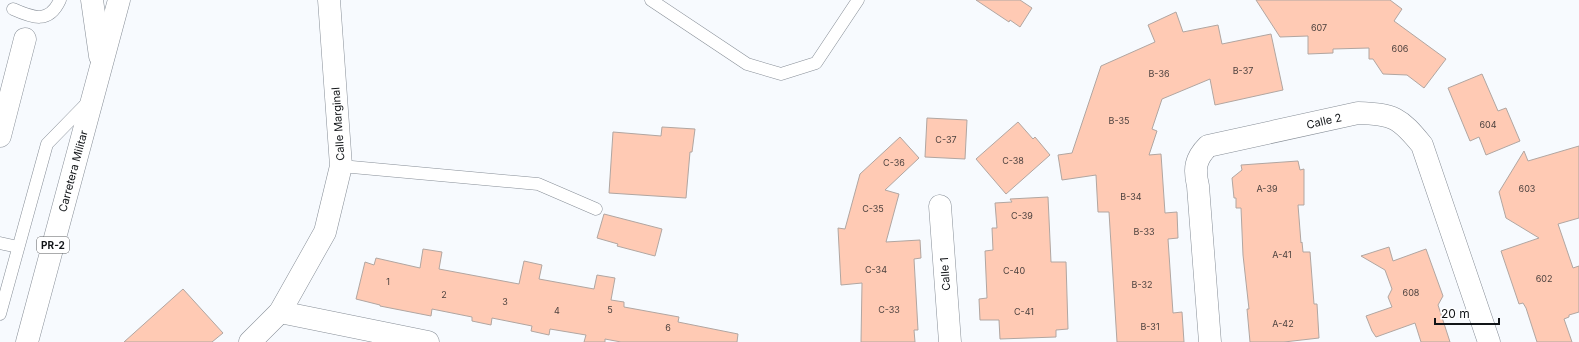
<svg xmlns="http://www.w3.org/2000/svg" width="1579" height="342" viewBox="0 0 1579 342" font-family="Inter,sans-serif">
  <style>
    .building { fill: #ffcab4; stroke: #b1a6a1 }
    .lines { fill: none; stroke-linecap: round; stroke-linejoin: round }
    .service-casing { stroke: #878e97; stroke-width: 13 }
    .minor-casing { stroke: #878e97; stroke-width: 23 }
    .primary-casing { stroke: #878e97; stroke-width: 23 }
    .service { stroke: #fff; stroke-width: 12 }
    .minor { stroke: #fff; stroke-width: 22 }
    .primary { stroke: #fff; stroke-width: 22 }
    .labels { text-anchor: middle; dominant-baseline: central; stroke-width: 3.5; stroke-linejoin: round; paint-order: stroke }
    .number-label { font-size: 9px; fill: #4d423f }
    .shield { fill: #fff; stroke: #595b5d; stroke-width: 1 }
    .shield-label { font-size: 10px; font-weight: bold; fill: #121518 }
    .street-label { font-size: 11px; fill: #121518; stroke: #fff }
  </style>
  <rect width="100%" height="100%" fill="#f7fafe"/>
  <g class="building">
    <polygon points="976,0 1020,0 1032,8 1020,27 1010,20 1009,22"/>
    <polygon points="1256,0 1390,0 1402,9 1394,21 1446,59 1424,88 1407,75 1383,74 1373,59 1369,59 1369,48 1333,49 1333,53 1308,54 1308,36 1280,37"/>
    <polygon points="1176,12 1183,32 1218,25 1222,44 1271,34 1283,90 1215,105 1210,79 1162,99 1152,129 1157,131 1149,155 1161,154 1165,213 1177,212 1178,238 1168,239 1173,313 1182,312 1184,342 1117,342 1109,212 1098,212 1096,175 1062,180 1058,155 1072,153 1101,66 1155,42 1148,25"/>
    <polygon points="1482,74 1498,111 1506,108 1520,141 1486,155 1479,137 1470,141 1448,88"/>
    <polygon points="927,118 967,120 965,159 925,157"/>
    <polygon points="1018,122 1033,139 1035,137 1050,155 1006,194 976,159"/>
    <polygon points="662,127 695,129 692,152 690,152 686,198 609,193 613,132 661,136"/>
    <polygon points="900,137 919,158 885,190 899,194 886,242 920,240 921,258 914,259 918,330 914,330 915,342 861,342 862,283 841,285 838,228 845,229 860,174"/>
    <polygon points="1579,146 1579,218 1558,224 1573,268 1579,266 1579,312 1569,315 1569,317 1564,319 1572,342 1537,342 1526,308 1523,303 1519,304 1501,251 1539,238 1506,218 1499,192 1524,151 1528,161"/>
    <polygon points="1298,161 1300,170 1304,169 1304,205 1298,205 1301,243 1302,242 1303,252 1310,252 1314,304 1317,304 1319,338 1284,342 1250,342 1247,309 1249,309 1243,255 1241,208 1236,208 1236,198 1234,198 1232,178 1242,170 1241,165"/>
    <polygon points="1048,197 1051,262 1066,262 1068,329 1056,330 1056,337 1000,339 999,320 980,320 979,299 987,298 985,251 993,250 992,228 997,228 995,203 1012,202 1010,199"/>
    <polygon points="604,214 662,229 655,256 617,246 618,244 597,238"/>
    <polygon points="1389,247 1393,261 1426,249 1443,296 1438,305 1450,342 1421,342 1415,323 1376,337 1372,331 1366,316 1392,307 1388,297 1392,289 1385,270 1361,256"/>
    <polygon points="423,249 442,252 439,269 519,284 524,261 542,265 539,279 594,289 597,275 615,278 611,300 624,302 624,307 679,317 678,322 738,334 737,342 621,342 605,339 605,342 584,342 586,335 550,329 549,335 531,331 532,326 492,318 491,325 472,321 472,317 432,309 431,316 380,306 380,305 356,299 365,262 374,265 376,258 420,268"/>
    <polygon points="183,289 223,333 212,342 124,342"/>
  </g>
  <g class="lines">
    <g class="service-casing">
      <g id="service">
        <polyline points="651,0 747,64 781,74 816,63 858,0"/>
        <path d="M 13,9 C 33,18 49,24 60,0"/>
        <polyline points="341,166 538,184 596,209"/>
        <polyline points="0,243 18,247"/>
        <polyline points="0,314 47,144 89,101"/>
      </g>
    </g>
    <g class="minor-casing">
      <g id="minor">
        <polyline points="0,136 25,39"/>
        <polyline points="940,206 950,342"/>
        <polyline points="280,312 428,342"/>
        <polyline points="250,342 280,312 325,232 341,166 329,0"/>
        <path d="M 1210,342 L 1198,186 C 1194,169 1195,159 1208,146 L 1358,113 C 1394,114 1400,118 1422,145 L 1489,342"/>
      </g>
    </g>
    <g class="primary-casing">
      <g id="primary">
        <polyline points="92,0 100,56"/>
        <polyline points="27,342 119,0"/>
      </g>
    </g>
    <use href="#service" class="service"/>
    <use href="#minor" class="minor"/>
    <use href="#primary" class="primary"/>
  </g>
  <g class="labels">
    <g class="number-label">
      <text x="1319" y="27">607</text>
      <text x="1400" y="48">606</text>
      <text x="1243" y="70">B-37</text>
      <text x="1159" y="73">B-36</text>
      <text x="1119" y="120">B-35</text>
      <text x="1488" y="124">604</text>
      <text x="946" y="139">C-37</text>
      <text x="1013" y="160">C-38</text>
      <text x="894" y="162">C-36</text>
      <text x="1267" y="188">A-39</text>
      <text x="1527" y="188">603</text>
      <text x="1131" y="196">B-34</text>
      <text x="873" y="208">C-35</text>
      <text x="1022" y="215">C-39</text>
      <text x="1144" y="231">B-33</text>
      <text x="1282" y="254">A-41</text>
      <text x="876" y="269">C-34</text>
      <text x="1014" y="270">C-40</text>
      <text x="1544" y="278">602</text>
      <text x="388" y="281">1</text>
      <text x="1142" y="284">B-32</text>
      <text x="1411" y="292">608</text>
      <text x="444" y="294">2</text>
      <text x="505" y="301">3</text>
      <text x="610" y="309">5</text>
      <text x="889" y="309">C-33</text>
      <text x="557" y="310">4</text>
      <text x="1024" y="311">C-41</text>
      <text x="1283" y="323">A-42</text>
      <text x="1150" y="326">B-31</text>
      <text x="668" y="327">6</text>
    </g>
    <rect class="shield" x="37" y="237" width="32" height="16" rx="3"/>
    <g class="shield-label">
      <text x="53" y="245">PR-2</text>
    </g>
    <g class="street-label">
      <text transform="translate(1324 121) rotate(-13)">Calle 2</text>
      <text transform="translate(338 124) rotate(-94)">Calle Marginal</text>
      <text transform="translate(73 171) rotate(-75)">Carretera Militar</text>
      <text transform="translate(945 274) rotate(-94)">Calle 1</text>
    </g>
  </g>
  <path d="M1435 318v6h64v-6" fill="none" stroke="#121518" stroke-width="2"/>
  <text x="1441" y="318" font-size="12" fill="#121518" stroke="#ffffff" stroke-width="3" paint-order="stroke">20 m</text>
</svg>
